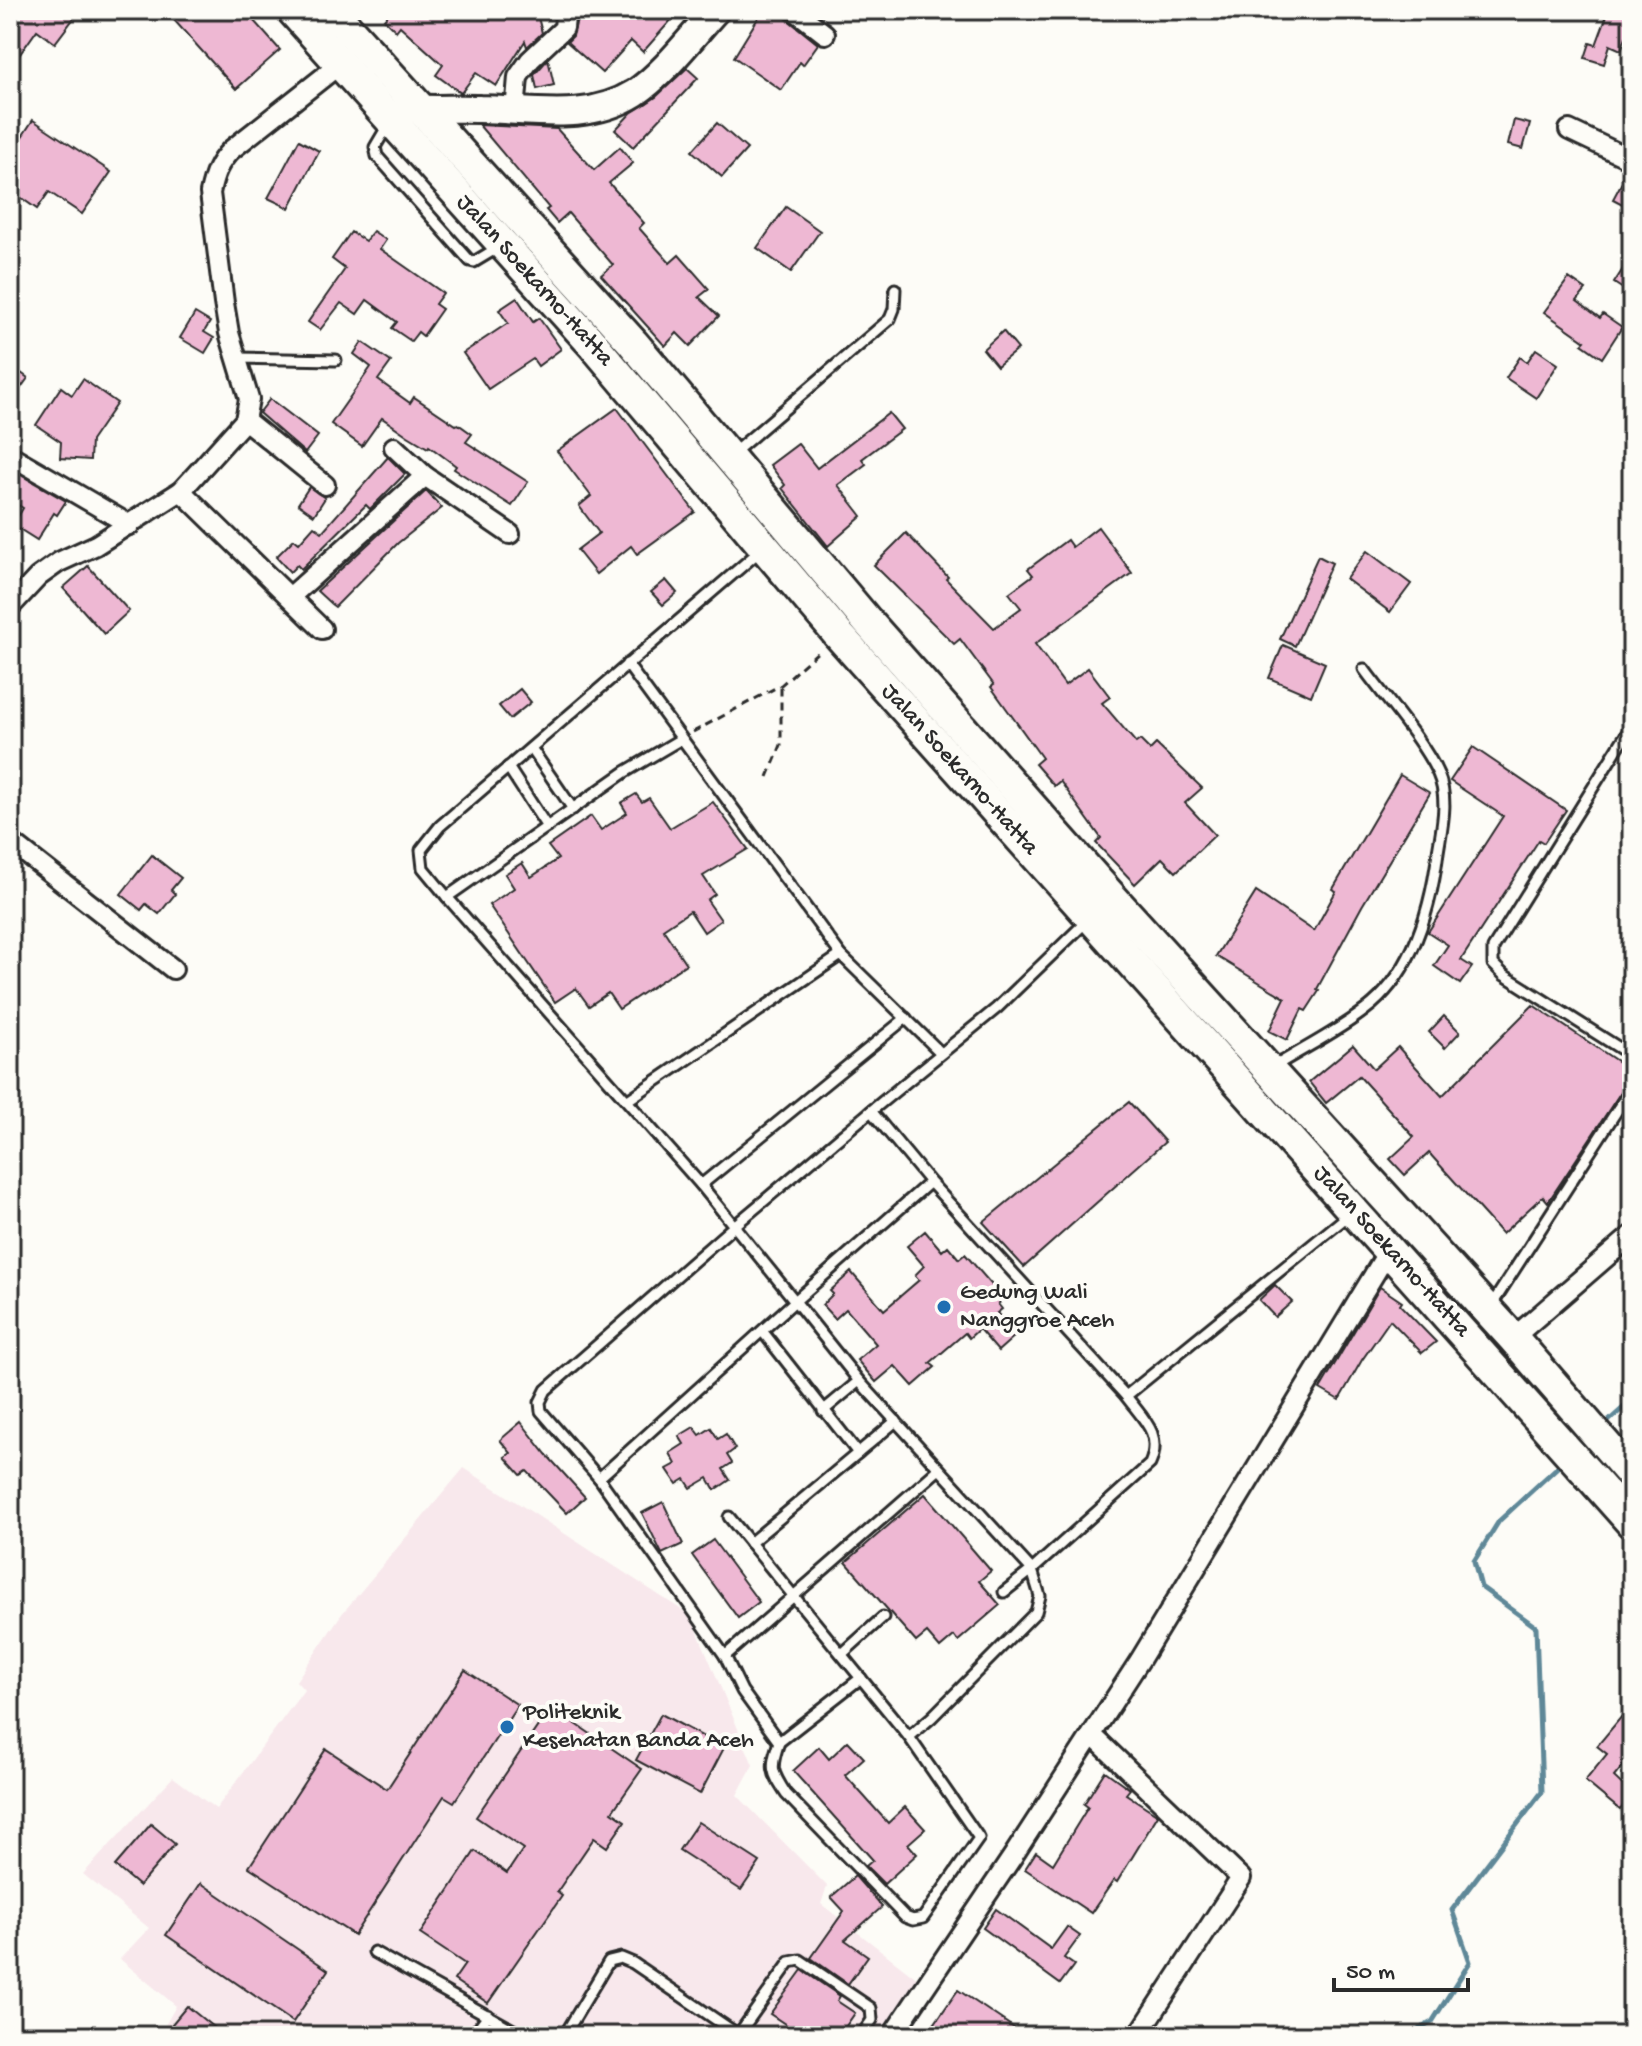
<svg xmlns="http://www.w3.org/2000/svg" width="1642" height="2046" viewBox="0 0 1642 2046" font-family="'Gochi Hand',sans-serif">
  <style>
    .built { fill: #f8e8ec }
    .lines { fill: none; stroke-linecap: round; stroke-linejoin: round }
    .stream { stroke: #5e8898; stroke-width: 5 }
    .building { fill: #eeb8d3; stroke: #2b2b2b; stroke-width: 2 }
    .service-casing { stroke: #2b2b2b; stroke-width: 15 }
    .minor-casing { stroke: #2b2b2b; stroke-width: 24 }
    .secondary-casing { stroke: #2b2b2b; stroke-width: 32 }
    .trunk-casing { stroke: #2b2b2b; stroke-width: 36 }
    .path { stroke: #2b2b2b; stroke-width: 3; stroke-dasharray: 8 6; stroke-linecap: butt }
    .service { stroke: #fdfcf7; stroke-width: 9 }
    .minor { stroke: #fdfcf7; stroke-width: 18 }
    .secondary { stroke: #fdfcf7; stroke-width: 26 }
    .trunk { stroke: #fdfcf7; stroke-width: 30 }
    .poi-dot { fill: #1f6fb2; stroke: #fdfcf7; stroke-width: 3 }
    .labels { text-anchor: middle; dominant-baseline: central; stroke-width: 8; stroke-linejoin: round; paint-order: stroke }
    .street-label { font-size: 24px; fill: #2b2b2b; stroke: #fdfcf7 }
    .poi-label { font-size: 24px; fill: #2b2b2b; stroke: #fdfcf7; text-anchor: start }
  </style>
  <rect width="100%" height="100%" fill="#fdfcf7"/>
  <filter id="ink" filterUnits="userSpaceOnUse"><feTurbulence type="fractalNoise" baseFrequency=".0125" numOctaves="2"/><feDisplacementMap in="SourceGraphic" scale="16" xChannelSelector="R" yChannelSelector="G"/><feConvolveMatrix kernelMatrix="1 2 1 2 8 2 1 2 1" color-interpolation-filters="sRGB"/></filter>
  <g filter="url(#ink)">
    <polygon class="built" points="464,1468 691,1616 753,1765 737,1795 827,1886 821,1904 923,1983 889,2036 159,2036 176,2006 120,1959 149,1928 83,1874 173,1777 216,1809 304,1690 296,1681 341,1615"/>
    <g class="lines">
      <g class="stream">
        <polyline points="1603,1426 1632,1400"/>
        <polyline points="1408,2036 1432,2022 1470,1962 1452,1910 1542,1792 1536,1627 1481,1587 1474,1561 1499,1521 1563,1462"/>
      </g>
    </g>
    <g class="building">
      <polygon points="10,10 80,10 55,43 37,30 10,68"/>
      <polygon points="165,10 244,10 280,50 236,89"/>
      <polygon points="392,10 533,10 537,13 542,33 527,47 525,41 496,86 476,73 461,93 436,75 443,65 400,26 396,31 384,19"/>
      <polygon points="584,10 680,10 643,52 631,41 602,73 567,42 573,36 577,18"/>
      <polygon points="763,10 782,10 787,19 818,44 803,65 800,62 781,90 734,57"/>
      <polygon points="1609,10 1632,10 1632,39 1626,37 1621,50 1610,45 1604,64 1585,58 1590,43 1596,45"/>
      <polygon points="548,59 554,85 537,89 534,75"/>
      <polygon points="687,68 698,78 633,147 615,130 631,113 656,97"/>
      <polygon points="33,120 111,172 82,214 49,192 37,209 10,190 10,155"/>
      <polygon points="1514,120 1530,124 1523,149 1508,145"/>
      <polygon points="717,123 747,149 722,177 692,151"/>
      <polygon points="479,125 557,129 594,170 620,147 633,163 609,183 644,223 639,228 670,263 679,255 709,289 699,297 719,316 690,346 677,333 665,346 601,275 613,265 568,213 557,223 546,210 549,208"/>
      <polygon points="299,140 319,151 289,208 268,198"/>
      <polygon points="1628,171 1632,172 1632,209 1613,199"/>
      <polygon points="786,207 820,231 791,272 757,248"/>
      <polygon points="373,231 386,240 380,249 443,293 435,304 442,309 423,336 418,332 411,341 392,328 397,322 367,300 357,314 341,303 320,330 308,322 345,269 332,259 351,232 365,241"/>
      <polygon points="1632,255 1632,295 1614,283"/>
      <polygon points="1569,278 1586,290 1577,301 1600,318 1603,314 1622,327 1602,358 1582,344 1585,341 1544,312"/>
      <polygon points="517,298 533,322 539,318 561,349 538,366 533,359 488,389 463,353 508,323 499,310"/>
      <polygon points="195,313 210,322 204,332 214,338 205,353 180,338"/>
      <polygon points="1003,331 1018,349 997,366 983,349"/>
      <polygon points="362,342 391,362 378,380 410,403 414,397 456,425 458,424 472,434 466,442 528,482 512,506 454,469 456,466 429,446 428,448 408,436 382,418 362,446 331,424 371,367 354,354"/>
      <polygon points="1536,349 1558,364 1536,398 1506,378 1520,357 1527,362"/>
      <polygon points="10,365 28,378 10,403"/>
      <polygon points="83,379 117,403 91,441 90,460 60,458 61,442 36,425 61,387 72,395"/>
      <polygon points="270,399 318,436 305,453 259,413"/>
      <polygon points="617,408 695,512 637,554 631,546 596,574 577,550 599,533 579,506 591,496 557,451"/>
      <polygon points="889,413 902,429 862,459 866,464 838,485 862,516 828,546 782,488 785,485 770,465 798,444 817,468"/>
      <polygon points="388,457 405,474 370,509 366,505 301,569 297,565 290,572 276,557 294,539 299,543 314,526 322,532"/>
      <polygon points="10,469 66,501 57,515 54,513 37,540 13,525 23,508 10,500"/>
      <polygon points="309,487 325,498 314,515 298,504"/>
      <polygon points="426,491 442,508 398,543 335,607 331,604 317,591"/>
      <polygon points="1098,527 1132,573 1035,644 1065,685 1088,668 1110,697 1102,703 1136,743 1140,740 1150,750 1156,744 1202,788 1185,803 1215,835 1176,872 1162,858 1135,884 1096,843 1101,838 1060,781 1054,786 1035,764 1042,758 991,687 994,685 960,639 954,644 874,565 906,533 948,577 946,579 994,628 1021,608 1009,593 1033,575 1028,569 1067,540 1072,547"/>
      <polygon points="1367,551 1411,584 1390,612 1346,579"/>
      <polygon points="1318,556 1332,563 1295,646 1280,639"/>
      <polygon points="88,566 129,611 104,634 63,588"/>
      <polygon points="666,580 677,593 663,605 651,592"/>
      <polygon points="1283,645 1325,663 1311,696 1269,678"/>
      <polygon points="520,689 531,702 510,719 499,706"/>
      <polygon points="1473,747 1566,810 1544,843 1539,840 1461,960 1472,967 1460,984 1434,966 1448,945 1428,932 1503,816 1450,781"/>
      <polygon points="1400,775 1430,793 1362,906 1317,989 1319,991 1306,1011 1302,1009 1287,1040 1269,1031 1285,998 1216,956 1256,892 1314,931 1336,891 1333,889"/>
      <polygon points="636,794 642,802 649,798 670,828 713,802 748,849 703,876 715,894 707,900 721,920 704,932 690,911 663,929 686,964 619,1009 608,993 589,1006 576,988 555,1002 489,905 514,888 505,874 522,863 531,877 558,859 548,846 591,816 601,830 627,813 621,803"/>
      <polygon points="152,855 181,878 171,890 175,894 159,914 146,904 141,910 121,894"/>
      <polygon points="1533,1005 1632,1071 1632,1075 1548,1202 1543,1196 1502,1234 1429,1153 1405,1175 1390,1159 1414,1137 1359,1076 1326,1103 1309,1082 1353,1045 1374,1069 1398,1047 1442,1096"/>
      <polygon points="1444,1016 1460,1032 1445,1048 1429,1032"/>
      <polygon points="1129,1102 1165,1142 1024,1267 983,1222"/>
      <polygon points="925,1231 942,1251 948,1246 959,1259 965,1254 1004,1299 998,1304 1002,1309 997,1313 1016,1335 998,1351 979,1329 969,1338 965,1333 930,1363 935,1367 913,1386 895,1366 876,1382 857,1360 876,1344 846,1309 835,1319 822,1305 833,1294 830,1291 851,1272 884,1310 919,1280 915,1275 924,1266 907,1246"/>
      <polygon points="1275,1285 1292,1302 1275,1317 1259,1300"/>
      <polygon points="1380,1287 1402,1302 1400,1305 1436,1342 1422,1353 1390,1320 1362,1360 1339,1400 1320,1389"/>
      <polygon points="521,1422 546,1454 585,1497 567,1513 527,1471 521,1475 505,1457 511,1453 500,1440"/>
      <polygon points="694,1427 700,1435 711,1428 718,1439 726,1434 735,1449 727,1455 732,1463 723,1469 730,1480 715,1490 708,1478 691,1488 685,1479 677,1484 667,1469 676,1464 670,1453 684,1444 679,1436"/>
      <polygon points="925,1494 991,1571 979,1581 1000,1605 958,1641 954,1636 940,1648 927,1633 916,1642 846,1562"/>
      <polygon points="663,1502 683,1544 662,1554 642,1513"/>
      <polygon points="713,1540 759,1602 738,1618 692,1555"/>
      <polygon points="465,1670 518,1705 454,1802 444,1796 354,1935 249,1867 326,1749 387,1789"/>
      <polygon points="1632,1704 1632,1755 1614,1777 1632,1794 1620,1810 1585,1781 1607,1754 1597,1746"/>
      <polygon points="551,1707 642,1769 612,1812 625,1821 607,1847 594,1838 557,1892 562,1896 488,2003 454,1980 465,1964 420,1934 475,1851 507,1873 523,1849 476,1817"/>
      <polygon points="661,1714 724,1748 700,1794 636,1760"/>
      <polygon points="848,1741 864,1758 845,1775 888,1823 905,1807 925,1829 908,1844 917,1854 884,1884 866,1866 873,1860 793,1771 819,1747 829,1759"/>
      <polygon points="1105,1771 1130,1789 1126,1794 1158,1815 1117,1882 1114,1880 1091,1913 1025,1869 1036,1852 1053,1864 1088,1807 1084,1804"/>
      <polygon points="698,1822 760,1862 741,1890 679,1850"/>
      <polygon points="151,1824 175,1844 139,1886 115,1866"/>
      <polygon points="855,1876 882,1907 845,1940 868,1956 848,1984 811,1958 844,1911 831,1897"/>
      <polygon points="201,1883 328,1970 293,2022 166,1935"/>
      <polygon points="996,1909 1051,1949 1067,1927 1080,1936 1064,1958 1074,1965 1060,1984 983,1928"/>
      <polygon points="802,1970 840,1996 837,2001 855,2013 839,2036 803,2036 770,2014"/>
      <polygon points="958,1990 1026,2036 926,2036"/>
      <polygon points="187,2006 224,2036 162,2036"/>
    </g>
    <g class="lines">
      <g class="service-casing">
        <g id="service">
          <polyline points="388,125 375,147 377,156 470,261 474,262 499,247"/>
          <polyline points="237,358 336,360"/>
          <polyline points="731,455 890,319 894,309 895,289"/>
          <polyline points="627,664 841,955 941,1053"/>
          <polyline points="1632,725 1493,948 1493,964 1504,975 1632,1056"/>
          <polyline points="531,748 573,809"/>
          <polyline points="508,767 547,827"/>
          <polyline points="447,897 625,772 681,739"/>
          <path d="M 1272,1068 C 1302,1049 1337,1032 1365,1010 C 1413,974 1431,908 1438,852 C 1442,826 1449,799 1438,774 C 1424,742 1385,698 1364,669"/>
          <polyline points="628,1100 841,955"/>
          <polyline points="871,1111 734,1226 546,1390 540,1402 541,1411 599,1478 725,1656 939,1469"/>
          <path d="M 930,1182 L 795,1301 L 859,1381 L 1032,1570 L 1150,1464 C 1163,1434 1143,1419 1126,1396 L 930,1182 L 871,1111 L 997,1008 L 1089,919"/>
          <polyline points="701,1185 906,1018"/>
          <polyline points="1491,1306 1632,1087"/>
          <polyline points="763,1332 858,1453 896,1421"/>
          <polyline points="1126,1396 1350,1214"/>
          <polyline points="823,1411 859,1381"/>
          <polyline points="599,1478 795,1301 701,1185 447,897 423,868 421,850 440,826 762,549"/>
          <path d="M 729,1517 L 909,1737 L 979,1838 L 923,1918 L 913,1920 L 905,1917 L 786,1794 C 771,1771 770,1768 779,1742"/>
          <polyline points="750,1543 858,1453"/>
          <polyline points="842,1654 883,1617"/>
          <polyline points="725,1656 742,1691 779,1742 861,1678"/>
          <polyline points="909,1737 932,1717 1036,1612 1040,1596 1032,1570 1004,1592"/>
          <polyline points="374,1952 524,2036"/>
          <polyline points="738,2035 790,1962 800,1960 871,2008 872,2020 861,2036"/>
          <polyline points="472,2036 488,2015"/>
          <polyline points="564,2036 609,1961 621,1958 633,1963 740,2036"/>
        </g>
      </g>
      <g class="minor-casing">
        <g id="minor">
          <polyline points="794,10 825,34"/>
          <polyline points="515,112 518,77 530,60 564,28 565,17 561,10"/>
          <polyline points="1569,130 1632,160"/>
          <polyline points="245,420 325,485"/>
          <polyline points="394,447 425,476 510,534"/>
          <polyline points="10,455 130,525"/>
          <polyline points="181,491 322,629"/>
          <polyline points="290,597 425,476"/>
          <path d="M 10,607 L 38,577 L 59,562 L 96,545 L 181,491 L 245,420 L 249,399 L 229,333 L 224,303 L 210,193 C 214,175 218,163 231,150 L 340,64"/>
          <polyline points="10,841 173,969"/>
          <polyline points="1513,1338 1632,1235"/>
          <polyline points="1092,1735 1241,1878 1138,2036"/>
          <polyline points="892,2036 1013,1856 1140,1660 1389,1250"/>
        </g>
      </g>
      <g class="secondary-casing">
        <path id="secondary" d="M 407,108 C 431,110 456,108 480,109 C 533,110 587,123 635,93 C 664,74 692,36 716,10"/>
      </g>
      <g class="trunk-casing">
        <g id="trunk">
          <polyline points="292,10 597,349 837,633 1632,1523"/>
          <polyline points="331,10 633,343 867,621 1107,892 1513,1338 1632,1475"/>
        </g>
      </g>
      <g class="path">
        <polyline points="693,732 781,685 820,650"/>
        <polyline points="768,777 781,745 781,685"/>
      </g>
      <use href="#service" class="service"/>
      <use href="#minor" class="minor"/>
      <use href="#secondary" class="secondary"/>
      <use href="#trunk" class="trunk"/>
    </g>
  </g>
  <g class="poi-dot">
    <circle cx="944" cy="1307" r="8"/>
    <circle cx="507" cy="1727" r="8"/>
  </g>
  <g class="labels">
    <g class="street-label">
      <text transform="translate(534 281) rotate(48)">Jalan Soekarno-Hatta</text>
      <text transform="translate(959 770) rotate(48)">Jalan Soekarno-Hatta</text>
      <text transform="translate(1391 1252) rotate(48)">Jalan Soekarno-Hatta</text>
    </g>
    <g class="poi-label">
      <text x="960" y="1293">Gedung Wali<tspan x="960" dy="28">Nanggroe Aceh</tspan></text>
      <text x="523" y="1713">Politeknik<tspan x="523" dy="28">Kesehatan Banda Aceh</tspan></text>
    </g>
  </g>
  <rect width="1642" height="2046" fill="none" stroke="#fdfcf7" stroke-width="40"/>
  <rect x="20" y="20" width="1602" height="2006" fill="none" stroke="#2b2b2b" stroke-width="3" filter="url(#ink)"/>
  <path d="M1334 1978v12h134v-12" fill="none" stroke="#2b2b2b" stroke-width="4"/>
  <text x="1346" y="1978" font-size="24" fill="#2b2b2b" stroke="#fdfcf7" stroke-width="6" paint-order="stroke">50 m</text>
</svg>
